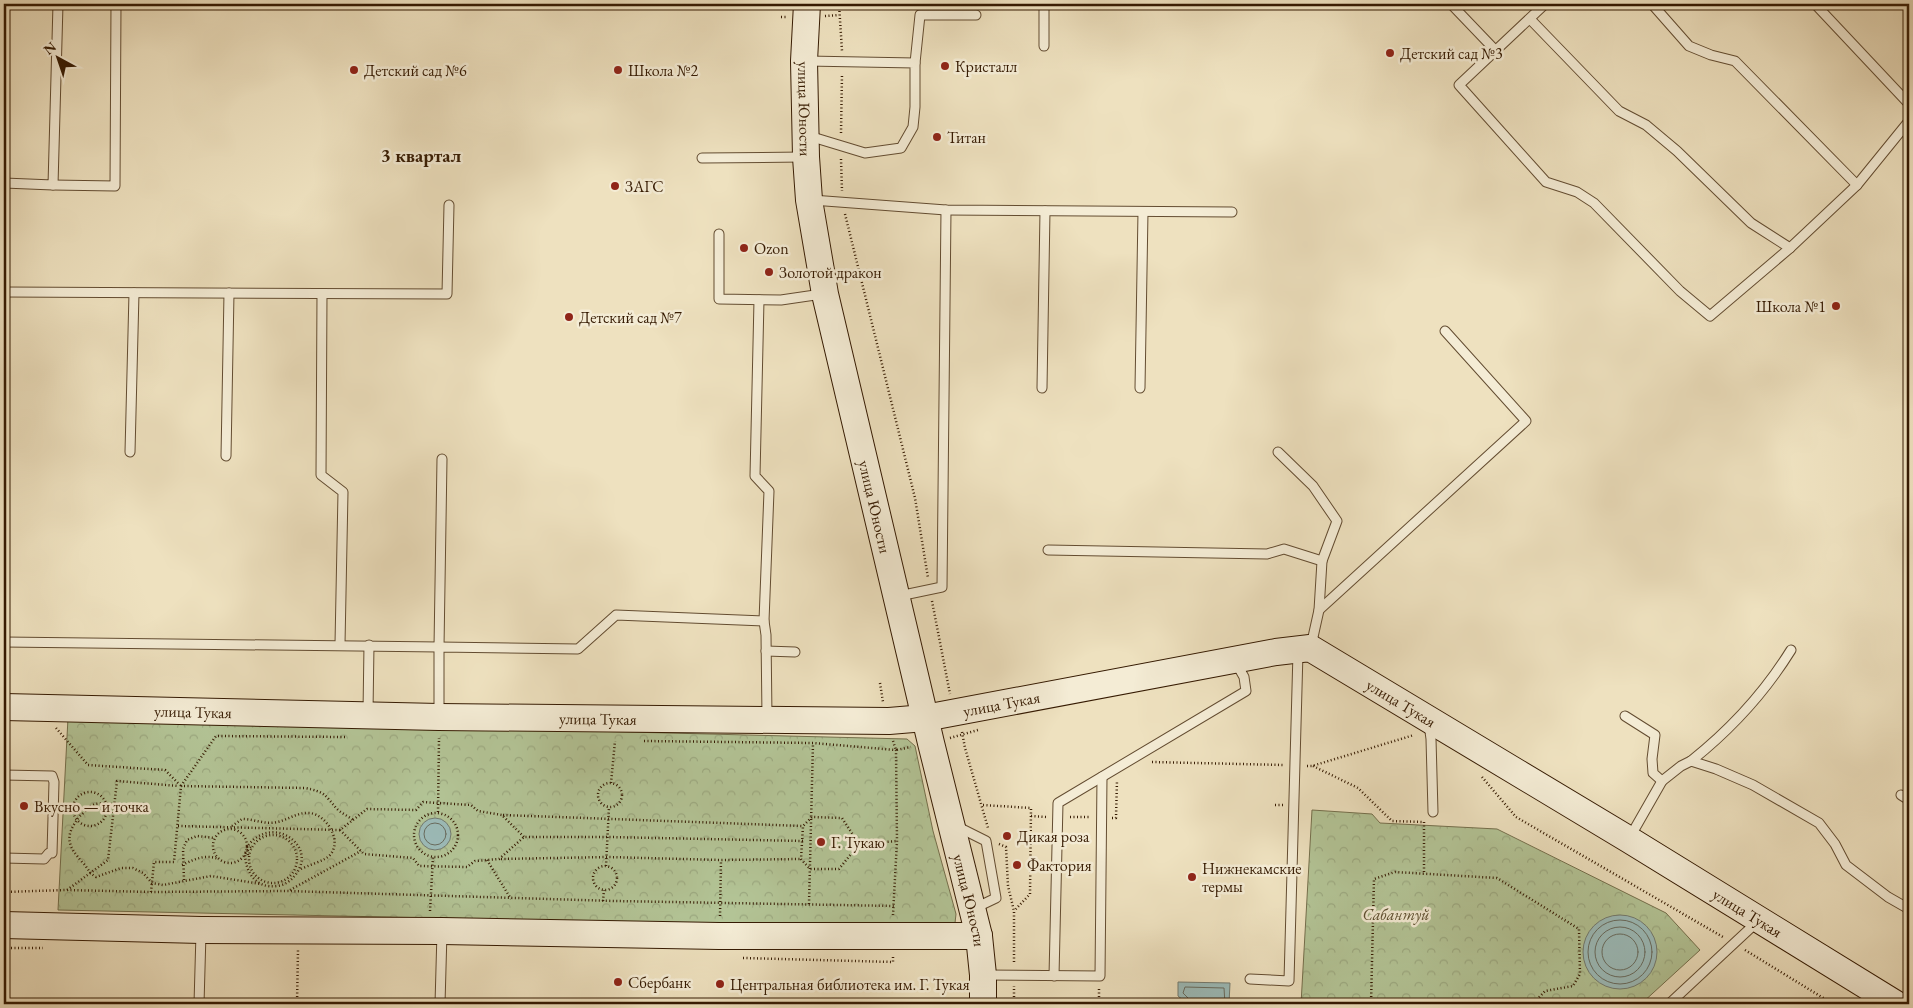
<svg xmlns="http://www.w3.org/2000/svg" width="1913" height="1008" viewBox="0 0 1913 1008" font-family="'EB Garamond',serif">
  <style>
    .park { fill: url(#park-crowns); stroke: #746f4c }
    .water { fill: #9cbcba; stroke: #737b70 }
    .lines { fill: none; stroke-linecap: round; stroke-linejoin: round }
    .shore { stroke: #686b5e; stroke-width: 1 }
    .lane-casing { stroke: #634c31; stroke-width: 11 }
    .secondary-casing { stroke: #351a02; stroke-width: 28 }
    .path { stroke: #351a02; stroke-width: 2.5; stroke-dasharray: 1 2.5; stroke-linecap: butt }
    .lane { stroke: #f4ecd5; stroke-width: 9 }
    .secondary { stroke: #f4ecd5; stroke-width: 26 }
    .poi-dot { fill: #8f2418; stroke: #f4ecd5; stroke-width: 2 }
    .labels { text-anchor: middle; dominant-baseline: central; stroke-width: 5; stroke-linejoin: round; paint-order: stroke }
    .poi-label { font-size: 16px; fill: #351a02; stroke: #f4ecd5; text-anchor: start }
    .street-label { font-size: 16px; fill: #351a02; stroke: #f4ecd5 }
    .park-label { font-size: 16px; font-style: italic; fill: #5b4d2e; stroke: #f4ecd5 }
    .quarter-label { font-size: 19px; font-weight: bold; fill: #351a02; stroke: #f4ecd5 }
  </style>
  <defs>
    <pattern id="park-crowns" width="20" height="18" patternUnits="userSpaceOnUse" patternTransform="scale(1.25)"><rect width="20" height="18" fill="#b3c496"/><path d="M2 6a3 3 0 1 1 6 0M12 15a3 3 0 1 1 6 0" fill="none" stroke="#9ba880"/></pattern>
  </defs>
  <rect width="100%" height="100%" fill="#eee1bf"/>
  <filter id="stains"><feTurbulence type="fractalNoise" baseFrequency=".004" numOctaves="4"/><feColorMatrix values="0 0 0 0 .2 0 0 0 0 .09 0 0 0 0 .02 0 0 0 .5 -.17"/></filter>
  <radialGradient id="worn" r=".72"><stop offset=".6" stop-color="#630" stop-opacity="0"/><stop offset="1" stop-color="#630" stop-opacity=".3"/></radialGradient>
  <g class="park">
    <polygon points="68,718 907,739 915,746 933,831 956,914 955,923 948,929 58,910"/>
    <polygon points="1312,810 1372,814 1380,823 1497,829 1666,913 1700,950 1641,1004 1301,1004"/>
  </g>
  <g class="water">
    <circle cx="435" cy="834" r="16"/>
    <circle cx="1620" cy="952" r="37"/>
    <polygon points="1178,982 1230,983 1229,1004 1185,1004 1183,1000 1178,996"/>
  </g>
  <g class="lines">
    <g class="shore">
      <circle cx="435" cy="834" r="11"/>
      <circle cx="1620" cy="952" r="32"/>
      <circle cx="1620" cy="952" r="25"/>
      <circle cx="1620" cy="952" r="18"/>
      <polyline points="1189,1004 1188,998 1183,993 1185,987 1224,988 1225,1004"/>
    </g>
    <g class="lane-casing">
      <g id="lane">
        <polyline points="1044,4 1044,46"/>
        <polyline points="1451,4 1496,51"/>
        <polyline points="1545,4 1459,85 1546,182 1577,192 1594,203 1680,291 1710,316 1790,248 1857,185 1909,121"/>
        <polyline points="1652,4 1689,46 1711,55 1735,61 1857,185"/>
        <polyline points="1815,4 1909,104"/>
        <polyline points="1530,19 1619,111 1646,125 1677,151 1751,223 1790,248"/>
        <polyline points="807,61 915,63 915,107 913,127 901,148 865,153 809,136"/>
        <polyline points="915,63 920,15 976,15"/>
        <polyline points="702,158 803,157"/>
        <polyline points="4,183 53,185 58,4"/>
        <polyline points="53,185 115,186 116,4"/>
        <polyline points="812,200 946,210 1232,212"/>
        <polyline points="719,234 719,299 781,300 822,294"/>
        <polyline points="4,292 447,294 449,205"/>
        <polyline points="322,294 321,475 343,492 340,644"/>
        <polyline points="759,300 755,476 769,491 764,621 766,635 767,717"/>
        <polyline points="1042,388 1045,211"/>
        <polyline points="1140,388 1143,212"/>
        <polyline points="130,452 134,293"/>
        <polyline points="1278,452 1313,486 1337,521 1322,561"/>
        <polyline points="226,456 229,293"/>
        <polyline points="1048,550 1267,554 1284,549 1322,561 1319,610 1311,646"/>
        <polyline points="899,596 942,587 946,210"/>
        <polyline points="1319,610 1526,421 1445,331"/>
        <polyline points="4,642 439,647 442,459"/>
        <polyline points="766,651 795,652"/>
        <polyline points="368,712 369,645"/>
        <polyline points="439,716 439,647 578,649 616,615 764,621"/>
        <polyline points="1625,716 1655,735 1652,759 1653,773 1662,781"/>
        <polyline points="1429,724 1431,739 1433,812"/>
        <path d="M 1691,761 C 1730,730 1765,692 1791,650"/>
        <polyline points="4,775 52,776 54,782 52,853 49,853 44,859 4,858"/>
        <polyline points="1901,795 1909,800"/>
        <polyline points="956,826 986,841 996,898 975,908"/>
        <polyline points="1630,837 1662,781 1681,766 1691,761 1716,769 1753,785 1819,823 1835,844 1846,865 1888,897 1909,909"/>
        <polyline points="986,975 1100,976 1102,777"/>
        <polyline points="1054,976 1058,803 1246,691 1244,677 1236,663"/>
        <polyline points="1250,979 1289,981 1298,652"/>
        <polyline points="199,1004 201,933"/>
        <polyline points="440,1004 442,932"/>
        <polyline points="1669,1004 1757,922"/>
      </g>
    </g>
    <g class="secondary-casing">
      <g id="secondary">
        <path id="s1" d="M 807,4 L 804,61 L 806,157 L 809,200 L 825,294 L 931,743 L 979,936 L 983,975 L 983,1004"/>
        <path id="s2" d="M 4,707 L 439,717 L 889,721 L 925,718 L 1276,652 L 1310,648 L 1628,839 L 1896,1004"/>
        <polyline points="4,925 201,930 442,931 719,936 979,936"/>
      </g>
    </g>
    <g class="path">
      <polyline points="839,4 842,51"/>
      <polyline points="1908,4 1909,5"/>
      <polyline points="825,16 839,15"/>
      <polyline points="781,17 787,17"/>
      <polyline points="841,133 842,74"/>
      <polyline points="841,159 842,191"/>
      <polyline points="845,214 915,498 928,578"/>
      <polyline points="932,601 950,694"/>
      <polyline points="880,683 883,702"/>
      <polyline points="56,728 88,765 165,770 180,785"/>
      <polyline points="962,732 965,748 988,828"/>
      <polyline points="950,738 978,730"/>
      <polyline points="644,741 813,743 896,750 897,841 893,915"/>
      <polyline points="893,741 896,750 911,747"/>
      <polyline points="1152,762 1284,765"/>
      <polyline points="1307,766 1312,766 1414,735"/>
      <polyline points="1313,766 1358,788 1392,821 1424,822 1424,874"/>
      <polyline points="1482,777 1516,817 1723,937"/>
      <polyline points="611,783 615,741"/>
      <circle cx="610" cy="795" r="12"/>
      <polyline points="181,786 216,736 346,737"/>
      <circle cx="90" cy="809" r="17"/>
      <path d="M 115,804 C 109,804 101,803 95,804 C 89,806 85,812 80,816 C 64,836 67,845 83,863 C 88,868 89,873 96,877 L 121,868 L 133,868 L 143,873 L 152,883 L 163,885 L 211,876 L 261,884"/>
      <polyline points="983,805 1031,808 1030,894 1014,911"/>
      <polyline points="1275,805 1284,805"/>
      <polyline points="438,812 439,738"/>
      <circle cx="436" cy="835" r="22"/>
      <polyline points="503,815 803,826"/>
      <polyline points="1031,816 1047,817"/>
      <polyline points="1070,817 1089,817"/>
      <polyline points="1112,818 1116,818 1117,780"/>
      <polyline points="178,826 340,830 367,809 416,810 423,802 471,805 478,811 502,815 524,837"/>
      <path d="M 232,826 L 242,819 C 254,819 266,825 277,822 C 288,820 297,812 310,813 C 326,815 343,840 330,855 C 325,861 308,865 299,870"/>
      <circle cx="230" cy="846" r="17"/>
      <polyline points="340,830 364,854 413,858 419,866 467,867 475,861 499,859 524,837 608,837 803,841"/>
      <circle cx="273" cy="859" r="24"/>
      <polyline points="859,844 839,869 810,869 801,859 803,826 812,817 842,818 859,844 897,841"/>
      <polyline points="999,844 1006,847 1008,886 1014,911 1014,963"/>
      <path d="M 248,855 L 247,847 C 271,813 318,845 296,874 C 291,881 285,885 277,886 C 256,889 245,872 245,853 L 251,847"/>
      <polyline points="501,859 607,857 721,860 801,859"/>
      <polyline points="487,860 511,899"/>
      <path d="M 182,865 C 195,859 205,854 219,859"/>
      <polyline points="606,866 609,807"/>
      <circle cx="605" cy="878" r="12"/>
      <polyline points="184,880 183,849 187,840 197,836 215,838"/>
      <polyline points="67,890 108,860 117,781 179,786"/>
      <polyline points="290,890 361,851"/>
      <polyline points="4,892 66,890 151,892 288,891 614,901 894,906"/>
      <path d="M 151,892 L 154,862 L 174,862 L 181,786 L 305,788 C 325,792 324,794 337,809 C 341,813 348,816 353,820"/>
      <polyline points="603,901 604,890"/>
      <polyline points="809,904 813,743"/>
      <polyline points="430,911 433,857"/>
      <polyline points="720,916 721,860"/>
      <polyline points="4,948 43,948"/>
      <polyline points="1745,950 1833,1004"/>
      <polyline points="743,958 893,962 893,955"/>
      <polyline points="297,1004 298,950"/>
      <polyline points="1014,1004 1014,986"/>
      <polyline points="1099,1004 1099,988"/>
      <polyline points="1371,1004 1374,879 1395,872 1497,878 1579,929 1580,974 1573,986 1545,991 1533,1004"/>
    </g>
    <use href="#lane" class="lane"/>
    <use href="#secondary" class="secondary"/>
  </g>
  <g class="poi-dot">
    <circle cx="1390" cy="53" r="5"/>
    <circle cx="945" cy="66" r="5"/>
    <circle cx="354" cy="70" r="5"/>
    <circle cx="618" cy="70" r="5"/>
    <circle cx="937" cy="137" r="5"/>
    <circle cx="615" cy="186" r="5"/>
    <circle cx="744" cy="248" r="5"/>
    <circle cx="769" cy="272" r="5"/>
    <circle cx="1836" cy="306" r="5"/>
    <circle cx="569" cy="317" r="5"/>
    <circle cx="24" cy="806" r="5"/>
    <circle cx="1007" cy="836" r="5"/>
    <circle cx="821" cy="842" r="5"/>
    <circle cx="1017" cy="865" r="5"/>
    <circle cx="1192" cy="877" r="5"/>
    <circle cx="618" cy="982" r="5"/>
    <circle cx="720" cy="984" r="5"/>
  </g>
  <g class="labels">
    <g class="poi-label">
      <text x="1400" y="53">Детский сад №3</text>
      <text x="955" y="66">Кристалл</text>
      <text x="364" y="70">Детский сад №6</text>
      <text x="628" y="70">Школа №2</text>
      <text x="947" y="137">Титан</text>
      <text x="625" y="186">ЗАГС</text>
      <text x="754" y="248">Ozon</text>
      <text x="779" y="272">Золотой дракон</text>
      <text x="1826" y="306" text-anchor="end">Школа №1</text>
      <text x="579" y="317">Детский сад №7</text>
      <text x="34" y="806">Вкусно — и точка</text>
      <text x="1017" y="836">Дикая роза</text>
      <text x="831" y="842">Г. Тукаю</text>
      <text x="1027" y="865">Фактория</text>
      <text x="1202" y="868">Нижнекамские<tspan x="1202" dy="18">термы</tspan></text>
      <text x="628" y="982">Сбербанк</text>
      <text x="730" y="984">Центральная библиотека им. Г. Тукая</text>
    </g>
    <g class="street-label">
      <text stroke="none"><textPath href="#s1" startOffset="105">улица Юности</textPath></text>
      <text stroke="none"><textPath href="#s1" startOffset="510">улица Юности</textPath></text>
      <text stroke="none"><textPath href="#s2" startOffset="999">улица Тукая</textPath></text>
      <text stroke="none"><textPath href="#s2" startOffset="1419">улица Тукая</textPath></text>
      <text stroke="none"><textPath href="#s2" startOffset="189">улица Тукая</textPath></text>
      <text stroke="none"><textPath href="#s2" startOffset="594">улица Тукая</textPath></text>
      <text stroke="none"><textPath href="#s1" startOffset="915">улица Юности</textPath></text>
      <text stroke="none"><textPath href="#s2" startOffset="1824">улица Тукая</textPath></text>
    </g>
    <g class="park-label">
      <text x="1396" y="914">Сабантуй</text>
    </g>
    <g class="quarter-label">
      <text x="421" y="155">3 квартал</text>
    </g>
  </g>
  <rect width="1913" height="1008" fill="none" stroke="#eee1bf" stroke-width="20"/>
  <rect x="5" y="5" width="1903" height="998" fill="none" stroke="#351a02" stroke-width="2.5"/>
  <rect x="10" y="10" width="1893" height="988" fill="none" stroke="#351a02"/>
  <g transform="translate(58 58) rotate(320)" stroke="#f4ecd5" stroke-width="4" paint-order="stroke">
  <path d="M0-4L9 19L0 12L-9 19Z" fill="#351a02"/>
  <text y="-8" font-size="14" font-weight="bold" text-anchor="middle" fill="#351a02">N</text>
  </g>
  <rect width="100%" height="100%" filter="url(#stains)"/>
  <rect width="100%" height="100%" fill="url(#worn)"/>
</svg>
